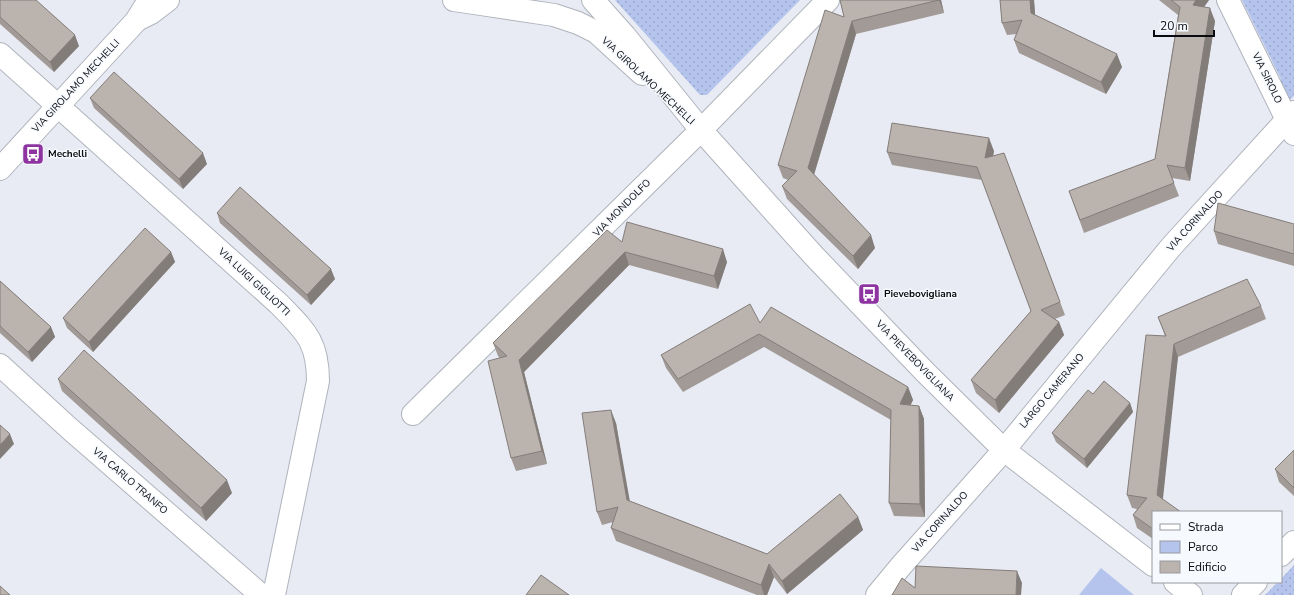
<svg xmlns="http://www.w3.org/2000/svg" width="1294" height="595" viewBox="0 0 1294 595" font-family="'Nunito Sans',sans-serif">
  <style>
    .green { fill: url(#green-dots) }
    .pitch { fill: #b4c4ec }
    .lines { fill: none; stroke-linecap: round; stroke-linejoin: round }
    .minor-casing { stroke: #afb3bb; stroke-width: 24 }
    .minor { stroke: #fff; stroke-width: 22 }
    .wall { fill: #a19a96 }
    .shaded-wall { fill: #837d7a }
    .building { fill: #bbb3ae; stroke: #837d7a }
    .labels { text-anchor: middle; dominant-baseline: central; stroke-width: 3; stroke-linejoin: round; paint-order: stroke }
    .street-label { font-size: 10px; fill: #0a0b0e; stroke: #f6f9fe }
    .poi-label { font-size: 10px; font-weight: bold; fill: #0a0b0e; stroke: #f6f9fe; text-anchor: start }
  </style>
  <defs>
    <pattern id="green-dots" width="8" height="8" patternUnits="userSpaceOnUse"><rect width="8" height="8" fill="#b4c4ec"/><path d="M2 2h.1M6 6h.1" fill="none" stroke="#99a7c9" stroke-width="1.8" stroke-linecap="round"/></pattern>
  </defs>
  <rect width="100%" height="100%" fill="#e8ebf4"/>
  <g class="green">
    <polygon points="615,0 800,0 707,95 700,95"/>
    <polygon points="1242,0 1294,0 1294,96 1289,100 1275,82 1281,79"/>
    <polygon points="1294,565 1294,595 1265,595 1278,582 1281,582 1281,579"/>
  </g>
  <polygon class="pitch" points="1101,568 1134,595 1079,595"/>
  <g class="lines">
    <g class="minor-casing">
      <g id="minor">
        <polyline points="454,0 554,15 578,23 596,32 642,74"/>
        <polyline points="593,0 625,36 701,130 814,256 925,372 1004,450 1153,565"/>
        <polyline points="1228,0 1294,134"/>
        <polyline points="139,19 151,13 168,0"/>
        <path d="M 0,54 L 279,304 C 305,331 318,341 318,381 L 274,595"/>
        <polyline points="0,169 136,21 149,0"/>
        <polyline points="0,365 70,429 261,595"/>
        <polyline points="413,414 701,130 828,0"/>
        <polyline points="1281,555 1294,542"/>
        <polyline points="1175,582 1191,595"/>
        <polyline points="877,595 901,566 1004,450 1171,247 1294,112"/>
        <polyline points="1243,595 1256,582"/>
      </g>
    </g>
    <use href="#minor" class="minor"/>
  </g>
  <g class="wall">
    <polygon points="0,0 79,46 54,72 0,24"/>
    <polygon points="840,0 941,0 944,13 856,34 814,175 875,248 858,269 787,199 782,186 788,180 783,178 778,165 844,17"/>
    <polygon points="1000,0 1034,0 1035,15 1122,67 1106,94 1019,53 1014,40 1017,34 1007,35 1002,23"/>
    <polygon points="1159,0 1209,0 1204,7 1215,21 1190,181 1172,178 1179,196 1084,233 1069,191 1155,159 1178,15"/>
    <polygon points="90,98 207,164 183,189 94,108"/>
    <polygon points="994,151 993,156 1004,153 1065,315 1055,319 1059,322 1064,335 999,413 976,393 971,380 1031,311 982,180 892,165 887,152"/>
    <polygon points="217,213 335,279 311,305 220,223"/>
    <polygon points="1294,224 1294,266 1218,244 1214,231"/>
    <polygon points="622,242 727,262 718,289 629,265 524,372 547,464 516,471 511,458 500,358 498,356 493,343"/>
    <polygon points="171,252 175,262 93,352 67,328 63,318"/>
    <polygon points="0,281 51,327 55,337 32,362 0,333"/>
    <polygon points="1261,306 1266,319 1178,357 1153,512 1153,539 1137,528 1133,515 1137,509 1132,508 1127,495 1165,336 1158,317"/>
    <polygon points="760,323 908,387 913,400 910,405 919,406 924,419 925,517 894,516 889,503 891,420 764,347 683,392 666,368 661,355"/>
    <polygon points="58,379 232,493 206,521 62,391"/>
    <polygon points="1093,394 1130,403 1133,412 1087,468 1056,442 1052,433"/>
    <polygon points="616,423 629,501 767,554 858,517 863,530 787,594 774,577 767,595 757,595 616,541 611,528 613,522 602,525 597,512"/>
    <polygon points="1294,450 1294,496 1279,482 1275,469"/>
  </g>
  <g class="shaded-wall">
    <polygon points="939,0 941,0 944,13"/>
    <polygon points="1030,0 1034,0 1036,26 1031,13"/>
    <polygon points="1196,0 1209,0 1197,17 1193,5"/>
    <polygon points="1210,8 1215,21 1190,181 1185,168"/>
    <polygon points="852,21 856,34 812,181 808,168"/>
    <polygon points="75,35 79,46 54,72 50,62"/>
    <polygon points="1117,54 1122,67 1106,94 1101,82"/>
    <polygon points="989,138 994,151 990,171 985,158"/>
    <polygon points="203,153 207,164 183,189 179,179"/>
    <polygon points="871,235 875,248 858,269 853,256"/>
    <polygon points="723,249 727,262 718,289 714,276"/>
    <polygon points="171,252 175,262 93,352 89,342"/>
    <polygon points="625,252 629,265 524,372 547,464 542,451 519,360"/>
    <polygon points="331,269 335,279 311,305 307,295"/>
    <polygon points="1059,322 1064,335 999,413 995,400"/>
    <polygon points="51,327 55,337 32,362 28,352"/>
    <polygon points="1174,344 1178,357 1162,508 1157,495"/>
    <polygon points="908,387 913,400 905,417 900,404"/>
    <polygon points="1130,403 1133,412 1087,468 1084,459"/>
    <polygon points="919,406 924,419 925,517 920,504"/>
    <polygon points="611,410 616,423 632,513 627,500"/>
    <polygon points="10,434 14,444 0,459 0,445"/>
    <polygon points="227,480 232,493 206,521 201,508"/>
    <polygon points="858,517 863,530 787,594 782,581"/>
    <polygon points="769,564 774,577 767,595 764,595 761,585"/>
    <polygon points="1017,571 1022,583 1021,595 1016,595"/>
  </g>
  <g class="building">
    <polygon points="0,0 36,0 75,35 50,62 0,17"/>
    <polygon points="840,0 939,0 852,21 808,168 871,235 853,256 782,186 797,171 778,165 825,10 844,17"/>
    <polygon points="1000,0 1030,0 1031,13 1117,54 1101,82 1014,40 1022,20 1002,23"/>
    <polygon points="1171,0 1196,0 1193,5 1210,8 1185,168 1167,165 1174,183 1080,220 1069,191 1155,159 1180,7"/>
    <polygon points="114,72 203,153 179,179 90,98"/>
    <polygon points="892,123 989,138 985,158 1004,153 1060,302 1041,310 1059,322 995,400 971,380 1031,311 977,167 887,152"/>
    <polygon points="240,187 331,269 307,295 217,213"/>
    <polygon points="1218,203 1294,224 1294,254 1214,231"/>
    <polygon points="627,222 723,249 714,276 625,252 519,360 542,451 511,458 488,361 507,356 493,343 607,230 622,242"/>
    <polygon points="145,228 171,252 89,342 63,318"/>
    <polygon points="1247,279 1261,306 1174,344 1157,495 1181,512 1153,512 1153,529 1133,515 1147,498 1127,495 1146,335 1166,336 1158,317"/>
    <polygon points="0,281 51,327 28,352 0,326"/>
    <polygon points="750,304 760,323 771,307 908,387 900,404 919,406 920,504 889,503 891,410 759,334 678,379 661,355"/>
    <polygon points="84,350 227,480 201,508 58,379"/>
    <polygon points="1104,381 1130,403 1084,459 1052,433 1088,390 1093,394"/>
    <polygon points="611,410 627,500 767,554 840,494 858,517 782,581 769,564 761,585 611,528 618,507 597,512 582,413"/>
    <polygon points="0,425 10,434 0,445"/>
    <polygon points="1294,450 1294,488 1275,469"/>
    <polygon points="916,566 1017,571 1016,595 892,595 902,578 915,588"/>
    <polygon points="541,575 569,595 526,595"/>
    <polygon points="0,586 10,595 0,595"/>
  </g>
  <defs>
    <g id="bus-square" transform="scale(1.15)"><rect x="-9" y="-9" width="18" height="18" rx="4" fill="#8e34a0" stroke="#f6f9fe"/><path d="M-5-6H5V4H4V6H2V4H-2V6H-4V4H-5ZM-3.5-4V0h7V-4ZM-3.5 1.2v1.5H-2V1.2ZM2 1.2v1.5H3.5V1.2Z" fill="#fff"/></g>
  </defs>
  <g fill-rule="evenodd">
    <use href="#bus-square" x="33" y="154"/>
    <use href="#bus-square" x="869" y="294"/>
  </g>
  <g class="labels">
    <g class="street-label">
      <text transform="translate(1267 78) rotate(64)">VIA SIROLO</text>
      <text transform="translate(648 81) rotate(43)">VIA GIROLAMO MECHELLI</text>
      <text transform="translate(76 86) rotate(-47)">VIA GIROLAMO MECHELLI</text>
      <text transform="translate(622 208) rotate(-45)">VIA MONDOLFO</text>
      <text transform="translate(1195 221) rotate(-48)">VIA CORINALDO</text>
      <text transform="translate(254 282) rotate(43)">VIA LUIGI GIGLIOTTI</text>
      <text transform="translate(915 361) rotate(46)">VIA PIEVEBOVIGLIANA</text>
      <text transform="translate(1052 391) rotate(-50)">LARGO CAMERANO</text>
      <text transform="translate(130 481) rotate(41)">VIA CARLO TRANFO</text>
      <text transform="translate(940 522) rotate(-48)">VIA CORINALDO</text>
    </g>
    <g class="poi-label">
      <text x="48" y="154">Mechelli</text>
      <text x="884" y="294">Pievebovigliana</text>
    </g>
  </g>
  <rect x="1152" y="511" width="130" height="72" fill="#f6f9fe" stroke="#989a9e"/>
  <rect x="1160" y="524" width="20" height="6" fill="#ffffff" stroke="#989a9e"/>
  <text x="1188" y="531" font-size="12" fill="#0a0b0e">Strada</text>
  <rect x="1160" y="541" width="20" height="12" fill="#b4c4ec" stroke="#989a9e"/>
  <text x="1188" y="551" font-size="12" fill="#0a0b0e">Parco</text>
  <rect x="1160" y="561" width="20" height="12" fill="#bbb3ae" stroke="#989a9e"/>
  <text x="1188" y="571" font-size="12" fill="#0a0b0e">Edificio</text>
  <path d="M1154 30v6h60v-6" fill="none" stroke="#0a0b0e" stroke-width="2"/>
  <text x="1160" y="30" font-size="12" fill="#0a0b0e" stroke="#f6f9fe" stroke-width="3" paint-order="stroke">20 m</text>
</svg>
